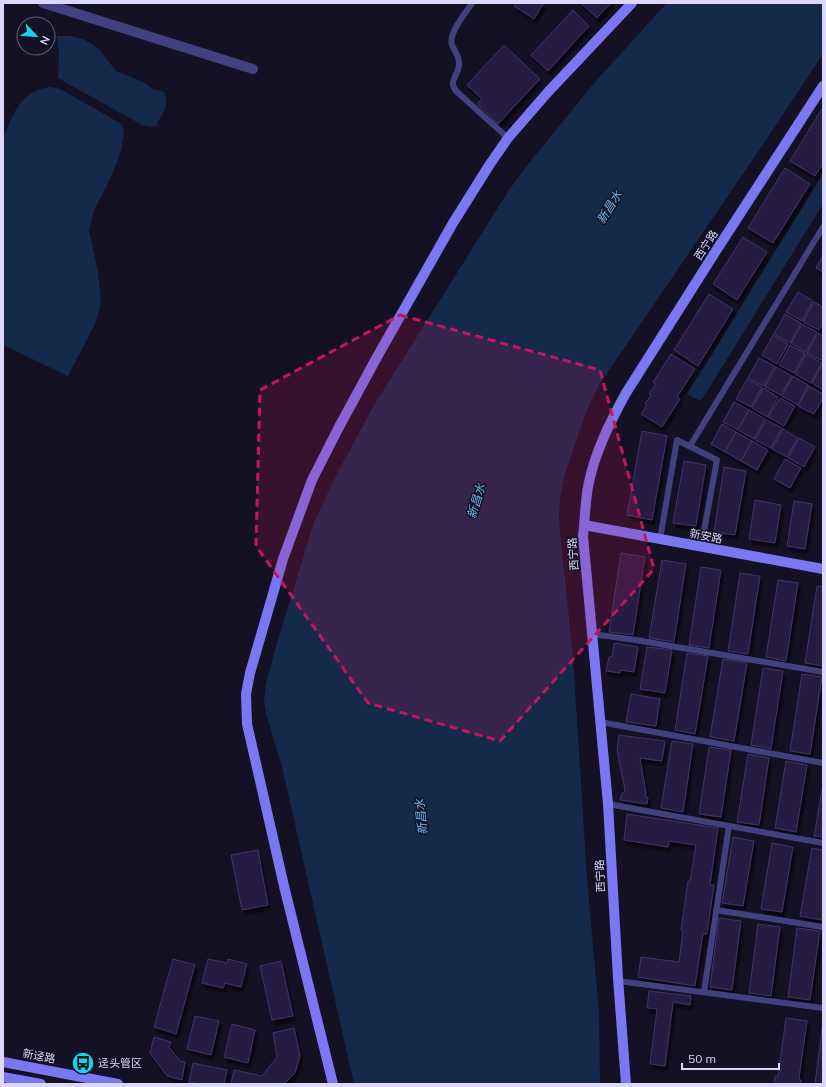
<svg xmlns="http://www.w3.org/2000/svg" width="826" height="1087" viewBox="0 0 826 1087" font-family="Mulish,'Noto Sans SC',sans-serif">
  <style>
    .water { fill: #15294a }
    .building { fill: #261f43; stroke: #3f336d; filter: url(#shadow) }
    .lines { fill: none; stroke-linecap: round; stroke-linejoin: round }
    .lane { stroke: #43407f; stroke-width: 6 }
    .street { stroke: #43407f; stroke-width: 10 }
    .secondary { stroke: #7b77f3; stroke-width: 10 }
    .marked { fill: #c2185b; fill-opacity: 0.2; stroke: #c2185b; stroke-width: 3; stroke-dasharray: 8 5; stroke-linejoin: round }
    .labels { text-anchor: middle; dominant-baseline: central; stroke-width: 3; stroke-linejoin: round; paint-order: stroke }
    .street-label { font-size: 11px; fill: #dcd8fb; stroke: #141124 }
    .poi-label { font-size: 11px; fill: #dcd8fb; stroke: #141124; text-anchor: start }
    .water-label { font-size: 12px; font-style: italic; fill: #6fb4f2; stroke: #141124 }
  </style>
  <defs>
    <filter id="shadow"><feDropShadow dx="2.5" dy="4.5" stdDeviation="1" flood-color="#0009"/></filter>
  </defs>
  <rect width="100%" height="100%" fill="#141124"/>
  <g class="water">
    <polygon points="667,3 823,3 823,54 764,143 599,385 588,407 565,473 560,497 559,521 573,658 587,878 599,1012 600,1084 354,1084 282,767 266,714 264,701 266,684 274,653 314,522 338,472 373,407 509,190 529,163 595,82"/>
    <path d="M 57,36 L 70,36 L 83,39 L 98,48 L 116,71 L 143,82 L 153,89 L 164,92 C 170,108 162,112 156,126 L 151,127 L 142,125 L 58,78 L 59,52 Z"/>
    <path d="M 50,87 L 60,89 L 120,123 L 123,128 L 124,134 L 121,150 L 118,160 L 107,185 L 94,210 L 89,230 L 98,272 L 101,304 L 95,324 L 68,376 L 3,345 L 3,138 C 14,113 19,92 50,87 Z"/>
    <polygon points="823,174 823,204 701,401 687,394"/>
  </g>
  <g class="building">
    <polygon points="517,3 544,3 534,19 514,6"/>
    <polygon points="581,3 611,3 597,18"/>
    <polygon points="573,10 589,26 548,71 531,55"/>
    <polygon points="504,45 540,79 498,124 477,104 482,99 467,85"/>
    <polygon points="823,107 823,163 815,176 790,161"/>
    <polygon points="785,168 810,184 773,243 748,228"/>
    <polygon points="743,237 767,252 737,300 713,284"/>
    <polygon points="823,255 823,272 816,268"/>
    <polygon points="798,292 813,301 802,321 786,312"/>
    <polygon points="709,294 733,309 698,366 674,350"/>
    <polygon points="814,302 823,307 823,323 819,330 803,322"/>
    <polygon points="785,314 801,323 790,343 774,334"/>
    <polygon points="802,324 817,332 806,352 791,343"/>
    <polygon points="818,333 823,336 823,361 807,353"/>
    <polygon points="773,335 788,344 777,364 762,355"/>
    <polygon points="790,345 805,353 794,373 779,365"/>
    <polygon points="671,354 695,369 677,397 680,399 662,427 641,414 647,405 645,404 651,395 649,394 656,384 653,382"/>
    <polygon points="806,354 822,363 811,383 795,374"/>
    <polygon points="759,358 775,366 764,386 748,378"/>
    <polygon points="823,363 823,390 812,383"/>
    <polygon points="776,367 792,376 781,395 765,387"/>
    <polygon points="793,376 808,385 798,405 782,396"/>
    <polygon points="747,379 762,387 751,407 736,399"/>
    <polygon points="809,386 823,394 823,398 814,414 798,406"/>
    <polygon points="763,388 778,397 767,417 752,408"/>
    <polygon points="780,398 795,406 784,426 768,417"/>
    <polygon points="734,402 749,410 738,430 723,422"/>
    <polygon points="749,410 765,419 754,439 738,430"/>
    <polygon points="766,420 782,428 771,448 755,440"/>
    <polygon points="722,424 736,432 725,452 711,444"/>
    <polygon points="783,429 798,438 787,457 772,449"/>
    <polygon points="642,431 667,436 652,520 627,515"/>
    <polygon points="736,432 752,441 741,461 725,452"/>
    <polygon points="799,438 815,447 804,467 788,458"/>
    <polygon points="752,441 768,450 757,470 741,461"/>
    <polygon points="785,459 801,468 790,488 774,479"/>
    <polygon points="684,461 706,465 696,526 673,523"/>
    <polygon points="724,467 746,471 735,535 714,532"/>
    <polygon points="755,500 781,505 775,543 749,539"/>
    <polygon points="794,501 812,504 805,549 787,546"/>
    <polygon points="621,553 645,557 633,635 609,632"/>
    <polygon points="662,560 686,564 674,642 649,638"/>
    <polygon points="701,567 721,570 709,648 689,645"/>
    <polygon points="740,573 760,576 748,654 728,651"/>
    <polygon points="778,580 798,583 786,661 766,657"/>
    <polygon points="817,586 823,587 823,666 805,663"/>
    <polygon points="614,643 638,647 634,672 620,670 620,673 606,671 609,657 612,657"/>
    <polygon points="647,647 672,650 665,693 640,689"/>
    <polygon points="687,653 708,656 695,734 675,730"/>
    <polygon points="723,659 747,663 734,741 710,737"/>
    <polygon points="763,668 783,671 771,749 751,745"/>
    <polygon points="802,674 822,677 810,754 790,751"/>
    <polygon points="631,694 660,699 656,726 626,722"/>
    <polygon points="619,735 665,741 662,761 640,758 646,793 645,797 648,797 647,804 620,800 622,793 624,793 625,790 617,750"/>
    <polygon points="672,741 693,744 683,812 661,808"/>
    <polygon points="709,747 731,750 721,817 699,814"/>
    <polygon points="748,754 769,758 759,825 737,822"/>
    <polygon points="786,761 807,765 796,832 775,828"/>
    <polygon points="823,785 823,837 814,836"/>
    <polygon points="627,814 718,828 710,885 714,885 707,934 703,933 695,986 638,977 641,957 679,962 683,930 681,930 688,881 690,881 696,845 669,841 668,847 624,840"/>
    <polygon points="733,837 754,841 743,906 722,903"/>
    <polygon points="772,843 793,847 782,912 761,909"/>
    <polygon points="812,848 823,850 823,913 822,920 800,916"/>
    <polygon points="258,850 268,905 242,910 231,855"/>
    <polygon points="719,918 741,921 732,990 710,987"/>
    <polygon points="758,924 780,927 771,996 749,993"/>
    <polygon points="797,928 820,931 810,1000 788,997"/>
    <polygon points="173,959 195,965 176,1034 154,1027"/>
    <polygon points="208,959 227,963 228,959 247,964 241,987 225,983 223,988 202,983"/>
    <polygon points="281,961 293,1016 272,1020 260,966"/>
    <polygon points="649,991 691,996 690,1005 673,1002 665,1066 650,1064 657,1009 647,1008"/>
    <polygon points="195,1016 219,1021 211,1055 187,1049"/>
    <polygon points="786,1018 807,1021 799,1078 801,1081 801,1084 774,1084 775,1077 778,1076"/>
    <polygon points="823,1022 823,1084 815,1084"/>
    <polygon points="232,1024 255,1030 248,1063 224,1057"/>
    <polygon points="294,1028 300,1056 295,1073 284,1084 231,1084 234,1070 262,1076 277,1057 273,1033"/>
    <polygon points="154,1037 171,1042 169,1047 180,1061 185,1062 182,1080 167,1076 150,1053"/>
    <polygon points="193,1063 227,1070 224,1084 200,1084 189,1082"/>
  </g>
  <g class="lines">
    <g class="lane">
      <path d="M 472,3 C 466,13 448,33 452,45 C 455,52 460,57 459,65 C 458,77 448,80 456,91 L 508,138"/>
      <polyline points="690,446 823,227"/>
      <polyline points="660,539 677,440 717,460 701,547"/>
      <polyline points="592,634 636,640 823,672"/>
      <polyline points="600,722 823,763"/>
      <polyline points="608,804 823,843"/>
      <polyline points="716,910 823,927"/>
      <polyline points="618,981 823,1008"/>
      <polyline points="704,992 729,826"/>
    </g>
    <polyline class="street" points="43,3 253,69"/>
    <g class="secondary">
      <polyline points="584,525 823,569"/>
      <polyline points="3,1062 118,1084"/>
      <polyline points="3,1077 41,1084"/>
      <polyline points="333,1084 284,886 247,724 246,694 250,673 283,559 312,480 339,427 377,357 453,223 490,164 508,138 548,92 632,3"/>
      <path d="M 626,1084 L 618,978 L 608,804 L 583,536 C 585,520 585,503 588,487 C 594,454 610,422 626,393 L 714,254 L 823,86"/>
    </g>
  </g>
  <path class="marked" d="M 400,315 L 600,370 L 654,569 L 500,741 L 368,703 L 256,546 L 260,390 Z"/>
  <defs>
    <g id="bus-disc" transform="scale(1.15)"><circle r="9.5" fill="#15d3ea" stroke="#141124"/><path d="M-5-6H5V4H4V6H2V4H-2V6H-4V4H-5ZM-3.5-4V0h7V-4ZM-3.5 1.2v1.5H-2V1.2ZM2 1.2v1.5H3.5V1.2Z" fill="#111"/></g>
  </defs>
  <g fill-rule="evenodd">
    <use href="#bus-disc" x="83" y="1063"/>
  </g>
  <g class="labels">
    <g class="street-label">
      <text transform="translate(706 245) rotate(-57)">西宁路</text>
      <text transform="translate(706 536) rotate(11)">新安路</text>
      <text transform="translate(573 554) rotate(-94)">西宁路</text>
      <text transform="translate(600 876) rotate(-93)">西宁路</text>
      <text transform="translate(39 1056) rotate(11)">新迳路</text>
    </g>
    <g class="poi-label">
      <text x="98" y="1063">迳头管区</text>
    </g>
    <g class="water-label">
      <text transform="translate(609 207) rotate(-58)">新昌水</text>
      <text transform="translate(476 501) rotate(-74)">新昌水</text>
      <text transform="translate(421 817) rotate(-96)">新昌水</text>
    </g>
  </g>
  <rect width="826" height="1087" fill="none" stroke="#dcd8fb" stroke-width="8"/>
  <g transform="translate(36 36) rotate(116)"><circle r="19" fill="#141124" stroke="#64617a"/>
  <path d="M0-3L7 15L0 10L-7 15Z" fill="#15d3ea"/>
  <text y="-6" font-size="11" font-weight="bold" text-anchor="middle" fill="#dcd8fb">N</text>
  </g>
  <path d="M682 1063v6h97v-6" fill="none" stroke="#dcd8fb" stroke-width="2"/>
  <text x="688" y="1063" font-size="12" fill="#dcd8fb" stroke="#141124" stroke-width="3" paint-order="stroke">50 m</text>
</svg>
